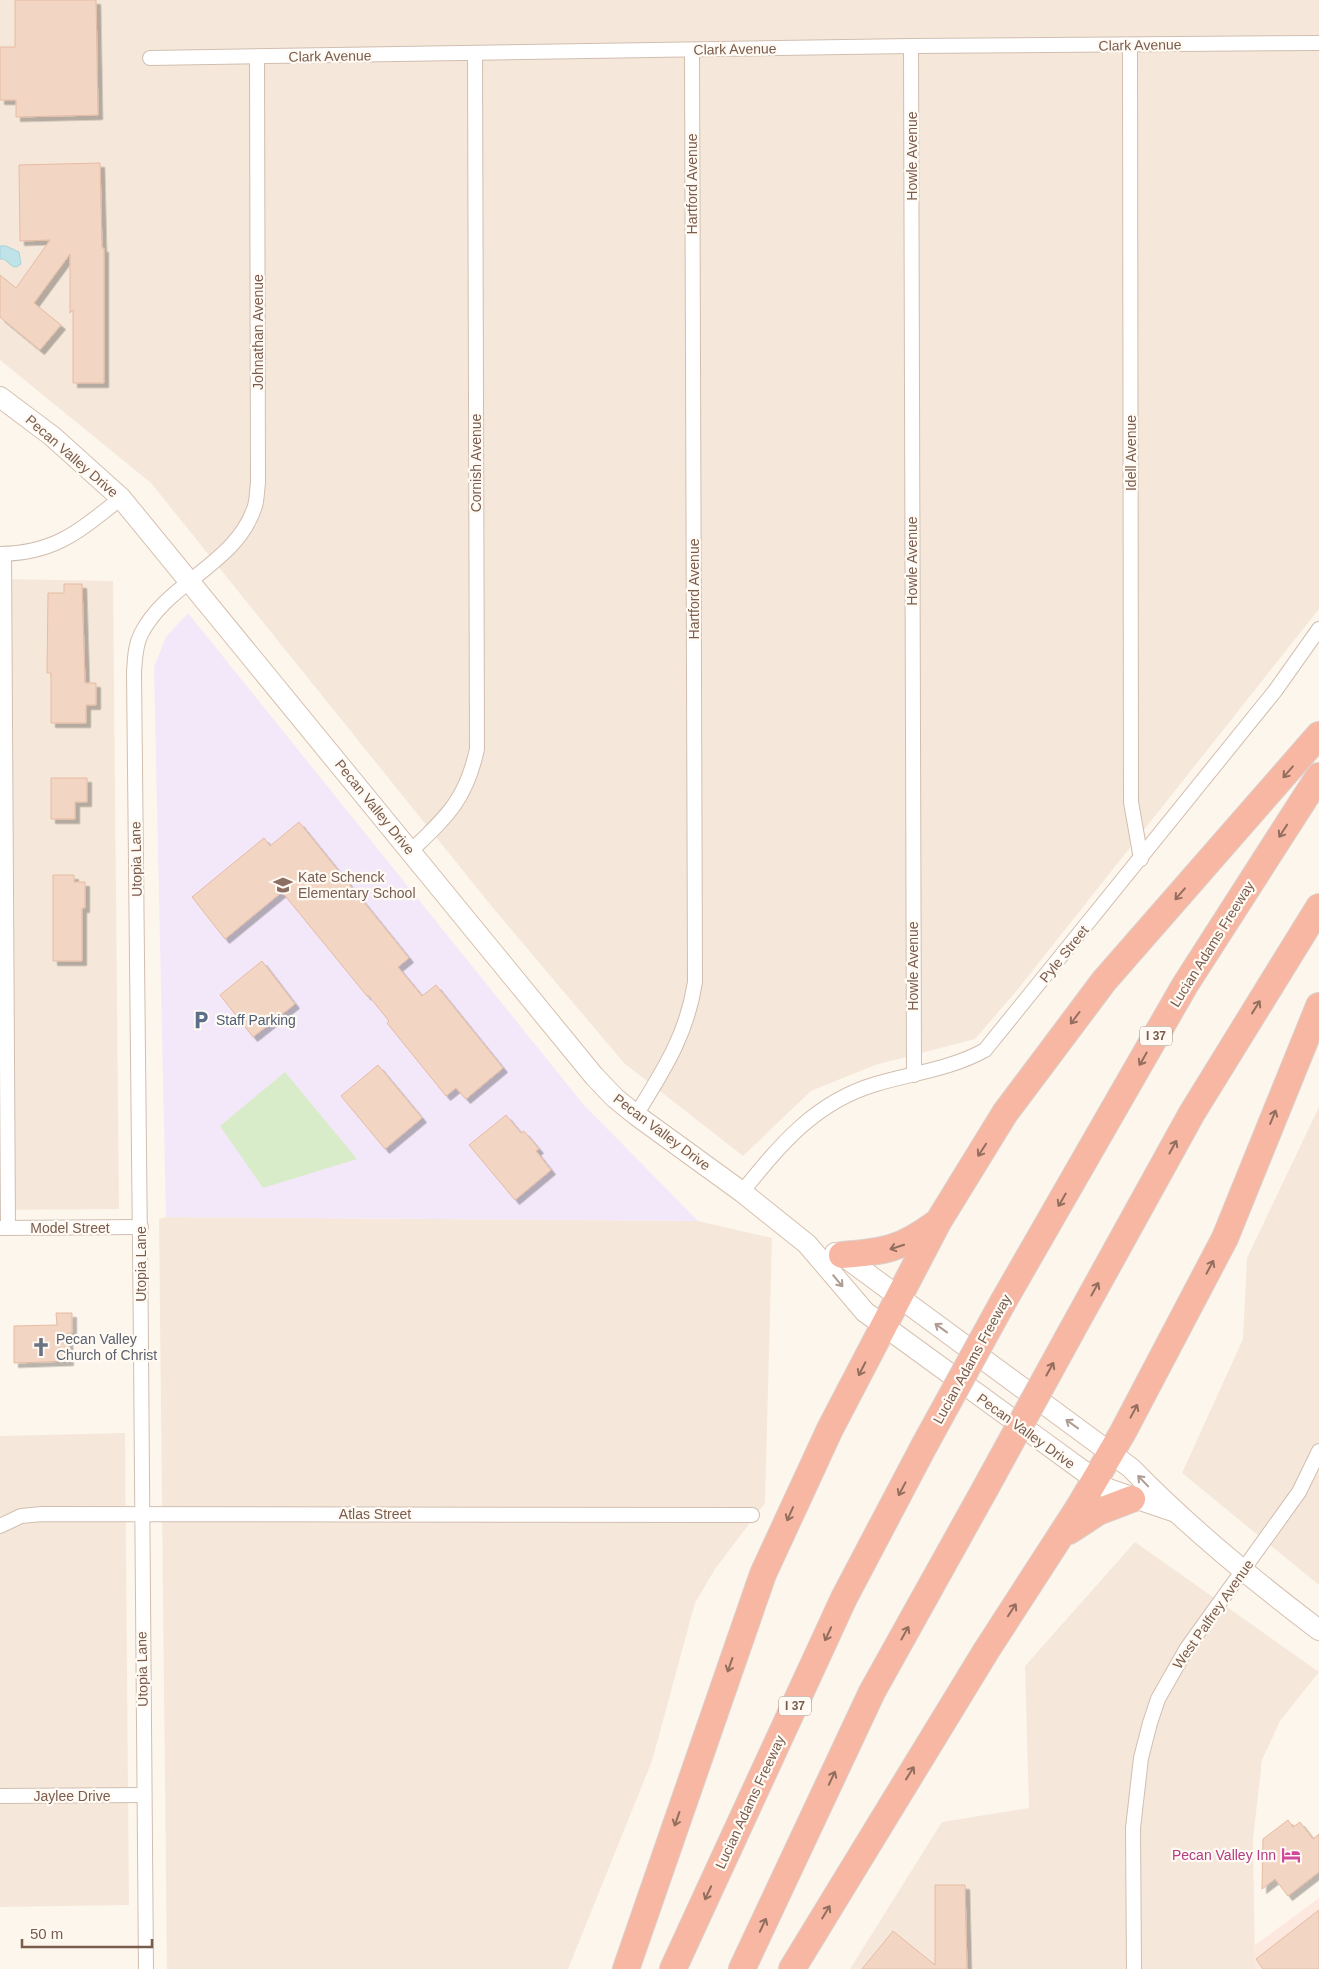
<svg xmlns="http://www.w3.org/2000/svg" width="1319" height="1969" viewBox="0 0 1319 1969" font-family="Helvetica,sans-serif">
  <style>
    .residential { fill: #f5e8da }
    .commercial { fill: #fde8e0 }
    .education { fill: #f3e8fa }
    .green { fill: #d8ecc9 }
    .water { fill: #bfe3e8; stroke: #a5d3da }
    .building { fill: #f3d5c3; stroke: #e6bba3; filter: url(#shadow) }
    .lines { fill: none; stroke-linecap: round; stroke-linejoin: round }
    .street-casing { stroke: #d1beb0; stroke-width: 16 }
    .secondary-casing { stroke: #d6c0b0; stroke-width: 22 }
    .highway-casing { stroke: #dad1cd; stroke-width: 28 }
    .street { stroke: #fff; stroke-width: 14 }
    .secondary { stroke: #fff; stroke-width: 20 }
    .highway { stroke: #f7b7a3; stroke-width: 26 }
    .highway-bridge-casing { stroke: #dad1cd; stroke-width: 28; stroke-linecap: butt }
    .highway-bridge { stroke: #f7b7a3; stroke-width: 26 }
    .oneway { stroke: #936e5e }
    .oneway2 { stroke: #af9d94 }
    .labels { text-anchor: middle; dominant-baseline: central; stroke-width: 4.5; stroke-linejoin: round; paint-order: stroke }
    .shield { fill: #fffaf3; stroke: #a28b7f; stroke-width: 1 }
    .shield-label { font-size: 12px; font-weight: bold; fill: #7a5c4d }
    .street-label { font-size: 14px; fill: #7a5c4d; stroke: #fffaf3 }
    .education-label { font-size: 14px; fill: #785e54; stroke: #fffaf3; text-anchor: start }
    .service-label { font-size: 14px; fill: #4e5e75; stroke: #fffaf3; text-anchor: start }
    .worship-label { font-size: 14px; fill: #5b616d; stroke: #fffaf3; text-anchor: start }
    .hotel-label { font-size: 14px; fill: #b23c85; stroke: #fffaf3; text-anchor: end }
  </style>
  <defs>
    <filter id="shadow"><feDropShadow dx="4.5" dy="4.5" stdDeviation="0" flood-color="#0004"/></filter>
  </defs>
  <rect width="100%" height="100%" fill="#fdf6ec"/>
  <g class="residential">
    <polygon points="0,0 1319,0 1319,609 1018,989 975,1039 875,1065 811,1091 743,1156 624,1063 493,908 151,483 0,360"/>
    <polygon points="0,579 113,581 119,1209 0,1210"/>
    <polygon points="1319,1107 1319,1585 1182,1473 1243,1339 1247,1258"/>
    <polygon points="166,1217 698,1221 772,1238 765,1503 715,1569 695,1603 652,1761 568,1969 167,1969 159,1219"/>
    <polygon points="125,1433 129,1905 0,1907 0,1436"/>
    <polygon points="1135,1542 1319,1672 1280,1721 1262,1760 1253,1839 1255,1969 850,1969 942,1822 1029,1808 1025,1666"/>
  </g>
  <polygon class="commercial" points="1319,1898 1319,1969 1255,1969 1255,1945"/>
  <polygon class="education" points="188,613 583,1104 698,1221 166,1217 154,667 166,637"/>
  <polygon class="green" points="285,1072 357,1159 263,1188 220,1126"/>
  <polygon class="water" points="0,246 6,246 19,252 21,264 16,267 12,266 4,259 0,259"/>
  <g class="building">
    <polygon points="15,0 96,0 98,115 16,117 16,100 0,100 0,47 15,47"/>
    <polygon points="100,163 102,248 104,248 104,383 73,383 73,310 70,313 70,254 34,303 61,325 40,350 0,317 0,275 16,288 50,240 20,241 19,165"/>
    <polygon points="64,584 82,584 85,683 96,683 96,705 86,705 86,723 51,723 51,673 47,673 48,593 64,593"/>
    <polygon points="51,778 87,778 87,802 75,802 75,819 51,819"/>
    <polygon points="299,822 409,958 398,967 422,996 436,985 503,1068 466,1099 456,1088 446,1096 387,1023 389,1021 368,995 367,996 282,892 225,939 192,897 264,838 270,846"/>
    <polygon points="53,875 74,875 74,882 85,882 85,908 82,908 82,961 53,961"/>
    <polygon points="262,961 295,1004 253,1037 220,995"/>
    <polygon points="378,1065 422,1118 385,1149 341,1096"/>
    <polygon points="506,1115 521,1133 524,1131 539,1149 536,1151 551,1170 515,1200 469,1145"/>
    <polygon points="56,1313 72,1313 72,1333 68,1333 69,1361 14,1363 14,1326 57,1325"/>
    <polygon points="1288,1820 1293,1827 1300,1822 1313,1839 1319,1834 1319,1872 1288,1896 1275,1879 1262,1889 1263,1839"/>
    <polygon points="935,1885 965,1885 967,1969 862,1969 893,1931 935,1965"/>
    <polygon points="1319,1910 1319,1969 1263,1969 1256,1959"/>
  </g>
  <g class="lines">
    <g class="street-casing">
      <g id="street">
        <polyline points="911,46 914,1075"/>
        <polyline points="1130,46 1131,802 1141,859"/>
        <polyline points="150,58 911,46 1319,43"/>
        <path d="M 0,554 C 56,553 79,531 121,498"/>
        <polyline points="4,554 8,1228"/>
        <path d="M 411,851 C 447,816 466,800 477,749 L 475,53"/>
        <path d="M 636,1115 C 663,1071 687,1035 695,982 L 692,50"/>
        <path d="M 742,1192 C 781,1144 815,1102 876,1084 C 913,1073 951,1069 985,1050 L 1275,691 L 1319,629"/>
        <polyline points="0,1228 141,1227"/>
        <polyline points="0,1526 21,1516 42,1514 752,1515"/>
        <polyline points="0,1796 144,1795"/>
        <path d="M 146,1969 C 141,1537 141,1104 134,672 C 135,659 135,646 141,634 C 167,582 237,564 255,506 C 257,499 257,490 258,483 L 257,57"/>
        <polyline points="1134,1969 1133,1828 1141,1758 1150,1723 1158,1699 1187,1648 1299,1492 1319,1451"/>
      </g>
    </g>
    <g class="secondary-casing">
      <g id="secondary">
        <polyline points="0,397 52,436 121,498 594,1076 615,1098 636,1115 742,1192 807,1244 865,1312 1108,1489 1173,1511"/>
        <path d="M 835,1253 L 842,1255 L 1131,1468 C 1189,1528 1253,1580 1319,1630"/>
      </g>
    </g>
    <g class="highway-casing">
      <g id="highway">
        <path d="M 842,1255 C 884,1252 901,1249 935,1224"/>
        <polyline points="1003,1302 1185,985 1319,776"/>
        <polyline points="1071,1332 1192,1113 1319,907"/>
        <polyline points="1069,1531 1098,1512 1132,1499"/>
        <polyline points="626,1969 763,1574 830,1429 938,1222 1005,1113 1104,981 1319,735"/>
        <polyline points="673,1969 844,1598 924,1446"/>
        <polyline points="742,1969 872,1692 985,1489"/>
        <polyline points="792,1969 986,1651 1079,1507 1123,1432 1225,1238 1319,1006"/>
      </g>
    </g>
    <use href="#street" class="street"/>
    <use href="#secondary" class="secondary"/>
    <use href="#highway" class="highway"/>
    <g class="highway-bridge-casing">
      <g id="highway-bridge">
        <polyline points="924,1446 1003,1302"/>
        <polyline points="985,1489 1071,1332"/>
      </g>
    </g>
    <use href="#highway-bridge" class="highway-bridge"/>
  </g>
  <defs><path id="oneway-shaft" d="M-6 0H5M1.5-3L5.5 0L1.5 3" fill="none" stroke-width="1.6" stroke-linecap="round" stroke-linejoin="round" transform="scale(1.25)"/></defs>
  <g class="oneway">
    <use href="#oneway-shaft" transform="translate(1288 772) rotate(131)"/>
    <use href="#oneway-shaft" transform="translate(1283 831) rotate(123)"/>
    <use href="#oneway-shaft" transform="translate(1180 894) rotate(131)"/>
    <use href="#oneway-shaft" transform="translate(1256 1007) rotate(-58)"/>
    <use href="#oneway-shaft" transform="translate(1075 1018) rotate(127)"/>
    <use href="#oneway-shaft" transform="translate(1143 1059) rotate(120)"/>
    <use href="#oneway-shaft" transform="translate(1273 1117) rotate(-68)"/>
    <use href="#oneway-shaft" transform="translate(1173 1147) rotate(-61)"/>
    <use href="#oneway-shaft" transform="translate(982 1150) rotate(123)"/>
    <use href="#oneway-shaft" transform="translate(1062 1200) rotate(120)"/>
    <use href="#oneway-shaft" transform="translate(897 1247) rotate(162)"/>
    <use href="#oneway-shaft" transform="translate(1210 1267) rotate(-62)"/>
    <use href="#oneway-shaft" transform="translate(1095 1289) rotate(-61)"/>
    <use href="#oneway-shaft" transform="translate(862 1369) rotate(117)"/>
    <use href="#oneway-shaft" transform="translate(1050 1369) rotate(-61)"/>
    <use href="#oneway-shaft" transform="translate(1134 1411) rotate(-62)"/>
    <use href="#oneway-shaft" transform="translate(902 1489) rotate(118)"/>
    <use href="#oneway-shaft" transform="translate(790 1514) rotate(114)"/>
    <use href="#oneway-shaft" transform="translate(1012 1610) rotate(-57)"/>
    <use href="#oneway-shaft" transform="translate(905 1633) rotate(-61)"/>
    <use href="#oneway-shaft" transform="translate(828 1634) rotate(115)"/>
    <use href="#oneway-shaft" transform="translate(730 1665) rotate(109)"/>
    <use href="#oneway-shaft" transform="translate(910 1773) rotate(-58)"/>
    <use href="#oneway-shaft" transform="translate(832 1778) rotate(-65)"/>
    <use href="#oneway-shaft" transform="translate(677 1819) rotate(109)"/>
    <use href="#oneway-shaft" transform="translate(708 1893) rotate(115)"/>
    <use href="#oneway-shaft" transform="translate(826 1912) rotate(-59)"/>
    <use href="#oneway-shaft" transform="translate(763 1925) rotate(-65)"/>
  </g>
  <g class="oneway2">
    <use href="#oneway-shaft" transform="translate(838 1281) rotate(50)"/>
    <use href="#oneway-shaft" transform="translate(941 1328) rotate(-144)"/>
    <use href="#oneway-shaft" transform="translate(1072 1424) rotate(-144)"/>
    <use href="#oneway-shaft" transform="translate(1143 1481) rotate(-134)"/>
  </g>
  <defs>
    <g id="school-bare" transform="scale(1.5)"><path d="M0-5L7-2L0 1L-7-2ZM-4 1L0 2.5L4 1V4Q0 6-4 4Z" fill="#8d6e63" stroke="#fffaf3" stroke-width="2.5" paint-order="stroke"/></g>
    <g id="parking-bare" transform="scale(1.5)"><path d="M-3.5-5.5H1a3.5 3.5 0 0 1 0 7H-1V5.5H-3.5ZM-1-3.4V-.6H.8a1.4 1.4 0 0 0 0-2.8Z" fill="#5c6f8a" stroke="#fffaf3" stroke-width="2.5" paint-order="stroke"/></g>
    <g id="church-bare" transform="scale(1.5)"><path d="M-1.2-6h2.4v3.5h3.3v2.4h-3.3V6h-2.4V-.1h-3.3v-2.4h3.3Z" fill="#6b7280" stroke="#fffaf3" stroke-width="2.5" paint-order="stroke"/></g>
    <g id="hotel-bare" transform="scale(1.5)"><path d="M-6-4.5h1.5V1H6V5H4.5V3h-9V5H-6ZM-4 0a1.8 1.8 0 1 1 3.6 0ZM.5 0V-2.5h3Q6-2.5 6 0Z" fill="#d1479c" stroke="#fffaf3" stroke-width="2.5" paint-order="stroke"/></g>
  </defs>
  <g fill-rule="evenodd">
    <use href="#school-bare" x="283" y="885"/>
    <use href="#parking-bare" x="201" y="1020"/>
    <use href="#church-bare" x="41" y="1347"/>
    <use href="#hotel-bare" x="1291" y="1855"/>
  </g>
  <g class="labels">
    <g class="shield">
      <rect x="1140" y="1026.5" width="32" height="19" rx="4"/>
      <rect x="779" y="1696.5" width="32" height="19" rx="4"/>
    </g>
    <g class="shield-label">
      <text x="1156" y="1036">I 37</text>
      <text x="795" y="1706">I 37</text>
    </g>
    <g class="street-label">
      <text transform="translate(1140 45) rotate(-1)">Clark Avenue</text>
      <text transform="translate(735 49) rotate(-1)">Clark Avenue</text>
      <text transform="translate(330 56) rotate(-1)">Clark Avenue</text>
      <text transform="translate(912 156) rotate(-90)">Howle Avenue</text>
      <text transform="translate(692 184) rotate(-90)">Hartford Avenue</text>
      <text transform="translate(258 332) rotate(-90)">Johnathan Avenue</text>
      <text transform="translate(1131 453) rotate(-90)">Idell Avenue</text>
      <text transform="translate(72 456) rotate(41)">Pecan Valley Drive</text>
      <text transform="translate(476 463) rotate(-90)">Cornish Avenue</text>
      <text transform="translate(912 561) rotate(-90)">Howle Avenue</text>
      <text transform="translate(694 589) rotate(-90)">Hartford Avenue</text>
      <text transform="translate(375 807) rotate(51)">Pecan Valley Drive</text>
      <text transform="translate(136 859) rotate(-91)">Utopia Lane</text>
      <text transform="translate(1212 944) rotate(-58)">Lucian Adams Freeway</text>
      <text transform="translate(1064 954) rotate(-51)">Pyle Street</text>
      <text transform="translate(913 966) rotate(-90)">Howle Avenue</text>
      <text transform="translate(662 1132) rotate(37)">Pecan Valley Drive</text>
      <text x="70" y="1228">Model Street</text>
      <text transform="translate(141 1264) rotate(-90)">Utopia Lane</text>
      <text transform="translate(972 1359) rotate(-61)">Lucian Adams Freeway</text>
      <text transform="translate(1026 1431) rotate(36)">Pecan Valley Drive</text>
      <text x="375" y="1514">Atlas Street</text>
      <text transform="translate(1213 1614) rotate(-55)">West Palfrey Avenue</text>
      <text transform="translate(142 1669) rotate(-91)">Utopia Lane</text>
      <text x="72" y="1796">Jaylee Drive</text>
      <text transform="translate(750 1802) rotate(-65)">Lucian Adams Freeway</text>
    </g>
    <g class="education-label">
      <text x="298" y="877">Kate Schenck<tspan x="298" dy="16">Elementary School</tspan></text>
    </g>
    <g class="service-label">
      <text x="216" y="1020">Staff Parking</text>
    </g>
    <g class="worship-label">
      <text x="56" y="1339">Pecan Valley<tspan x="56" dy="16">Church of Christ</tspan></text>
    </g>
    <g class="hotel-label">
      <text x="1276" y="1855">Pecan Valley Inn</text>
    </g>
  </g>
  <path d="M22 1939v8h130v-8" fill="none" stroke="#7a5c4d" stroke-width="2.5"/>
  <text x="30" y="1939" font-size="15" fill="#7a5c4d" stroke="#fffaf3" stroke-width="4" paint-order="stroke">50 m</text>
</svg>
